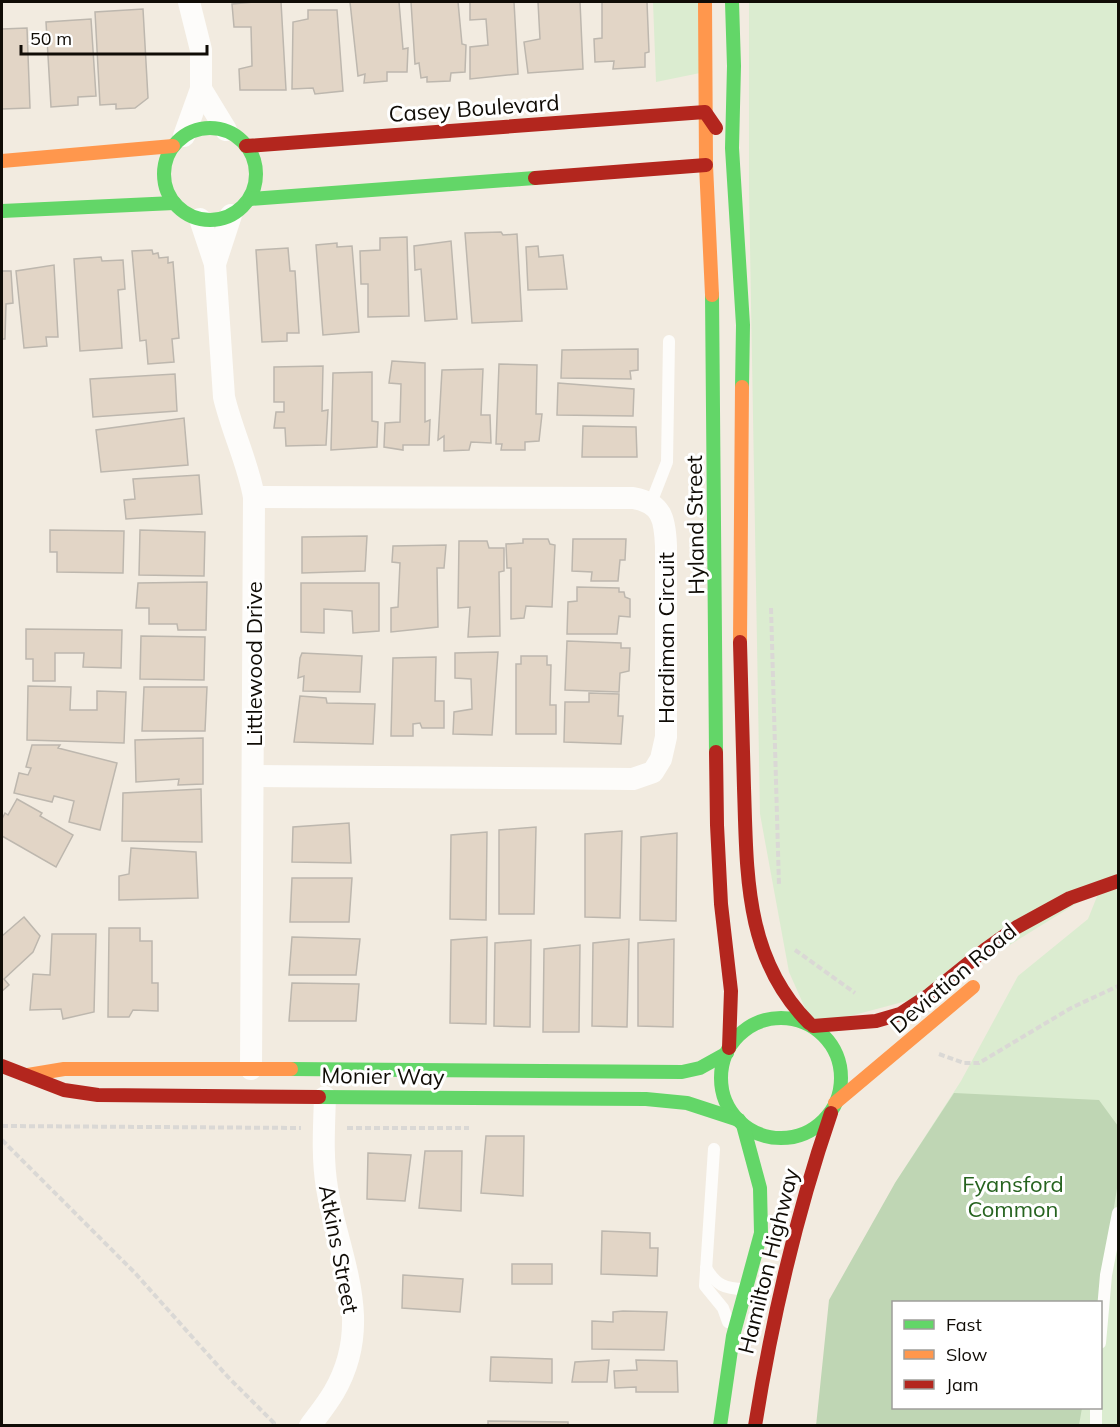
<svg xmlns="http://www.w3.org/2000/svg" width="1120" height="1427" viewBox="0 0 1120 1427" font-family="Mulish,sans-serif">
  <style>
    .green { fill: #dbecd0; fill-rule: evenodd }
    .forest { fill: #bfd6b4 }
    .building { fill: #e2d5c6; stroke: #bdb7ae; stroke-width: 1.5 }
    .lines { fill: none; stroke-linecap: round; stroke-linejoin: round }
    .path { stroke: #dad8d5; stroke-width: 4; stroke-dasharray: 6 3; stroke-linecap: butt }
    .lane { stroke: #fdfcfa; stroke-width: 12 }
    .street { stroke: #fdfcfa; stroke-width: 22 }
    .fast { stroke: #63d668; stroke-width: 14 }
    .slow { stroke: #ff974d; stroke-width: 14 }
    .jam { stroke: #b3261e; stroke-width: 14 }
    .labels { text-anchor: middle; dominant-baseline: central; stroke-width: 6; stroke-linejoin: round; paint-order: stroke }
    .street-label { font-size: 22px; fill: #100c06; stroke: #fff }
    .park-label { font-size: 22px; fill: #26631f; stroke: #fff }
  </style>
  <rect width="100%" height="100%" fill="#f2ebe0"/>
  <g class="green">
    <polygon points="653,2 705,2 705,72 656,82"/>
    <path d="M 749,2 L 1118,2 L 1118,1425 L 816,1425 L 895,1183 L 961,1081 L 1018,976 L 1088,919 L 1100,889 L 929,995 L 813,1026 L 789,972 L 760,814 L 749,189 ZM 894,1302 L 1100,1302 L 1100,1408 L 894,1408 Z"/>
  </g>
  <polygon class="forest" points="954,1093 1099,1100 1118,1126 1118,1182 1099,1302 894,1302 894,1408 1082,1408 1079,1425 816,1426 829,1300 895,1183"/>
  <g class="building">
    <polygon points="254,2 281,2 286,90 240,90 239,69 252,66 251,27 234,27 232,4"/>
    <polygon points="350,2 399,2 403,49 408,48 407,72 387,72 387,81 364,83 365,74 358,76"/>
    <polygon points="411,2 458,2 462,44 466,45 465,72 451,73 450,81 427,82 427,77 421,78 419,63 415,64"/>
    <polygon points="470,2 514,2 518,74 470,79 470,47 488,45 486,19 470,20"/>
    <polygon points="538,2 580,2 583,69 528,73 524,42 540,39"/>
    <polygon points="602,2 647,2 649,52 645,53 645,67 613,69 614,61 595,62 594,39 602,38"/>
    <polygon points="143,9 148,98 135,108 116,109 116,104 100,105 95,12"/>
    <polygon points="308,10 337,10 343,91 315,94 313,88 292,89 293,22 308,19"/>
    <polygon points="91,19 96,96 78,97 78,105 51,107 46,22"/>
    <polygon points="27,28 30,108 2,109 2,29"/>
    <polygon points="501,232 503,235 517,234 522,321 472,323 465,233"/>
    <polygon points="407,237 409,316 368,317 368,284 361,284 360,251 380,250 380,238"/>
    <polygon points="451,241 457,319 425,321 421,269 415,270 414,246"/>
    <polygon points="337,243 337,247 352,246 359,332 323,335 316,245"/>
    <polygon points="538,246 539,257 563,255 567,289 528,290 526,247"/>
    <polygon points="288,248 290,271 295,271 299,333 287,333 287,341 262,342 256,250"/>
    <polygon points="152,250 153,254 158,253 159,258 168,257 168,263 173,262 179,338 172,339 174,362 148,364 146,340 140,341 132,251"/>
    <polygon points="101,257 102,261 123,260 125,289 118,290 122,348 80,351 74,259"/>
    <polygon points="54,265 58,337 46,337 47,346 24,348 16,271"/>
    <polygon points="2,271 11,271 13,303 6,304 5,339 2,339"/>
    <polygon points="638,349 638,370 630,371 631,379 561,378 562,350"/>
    <polygon points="392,361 425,363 425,422 430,420 429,445 403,445 403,450 384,447 385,423 400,422 401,384 389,383"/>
    <polygon points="499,364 537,365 536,414 542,414 539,441 525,442 525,450 501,450 502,444 496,444"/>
    <polygon points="323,366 322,411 328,410 326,445 286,446 285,428 274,428 276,412 284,412 284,402 274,402 274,367"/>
    <polygon points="483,369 481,415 490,415 491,443 471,442 469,450 444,451 444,436 438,440 442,370"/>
    <polygon points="372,372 372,421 378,422 377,447 331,450 333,373"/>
    <polygon points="175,374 177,411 93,417 90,379"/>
    <polygon points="558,383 634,389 633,416 557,415"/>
    <polygon points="184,418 188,465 101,472 96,430"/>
    <polygon points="583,426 636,427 637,457 582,457"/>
    <polygon points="199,475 202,514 126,519 124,500 135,499 133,479"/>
    <polygon points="50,530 124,531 123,573 57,572 57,552 50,552"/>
    <polygon points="140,530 205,532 204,576 139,575"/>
    <polygon points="367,536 365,571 302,573 302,537"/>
    <polygon points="523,539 548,539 550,544 555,545 552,607 526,606 524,618 511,619 511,568 507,568 506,544 523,543"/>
    <polygon points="573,539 626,539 625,560 620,560 618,581 591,581 592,572 572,571"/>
    <polygon points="459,541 487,541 489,548 504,548 504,571 499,572 500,636 468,637 470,607 458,608"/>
    <polygon points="446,545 444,568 437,568 438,627 391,632 391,608 398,607 400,563 392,562 393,546"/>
    <polygon points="207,582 206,630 178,630 177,624 149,624 149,608 136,608 138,583"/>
    <polygon points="301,583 379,583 379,631 353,633 352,611 324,609 324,633 301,632"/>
    <polygon points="577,587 619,588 619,592 624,592 625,597 630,599 630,617 619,616 617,634 567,634 568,602 577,601"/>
    <polygon points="26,629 122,630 121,668 83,667 84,653 55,653 55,681 33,681 33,659 26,659"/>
    <polygon points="141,636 205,637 204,680 140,679"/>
    <polygon points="567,641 621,643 621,648 630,648 629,671 620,673 619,692 565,690"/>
    <polygon points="498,652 492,735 453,734 454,712 472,709 471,679 455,678 455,653"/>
    <polygon points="302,653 362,656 360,692 303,691 304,676 298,678 300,658"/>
    <polygon points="521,656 547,656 547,665 551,665 550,705 556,705 556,734 516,734 516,664 521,664"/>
    <polygon points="436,657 435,701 444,701 444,728 422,728 420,723 413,724 413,736 391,736 393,658"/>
    <polygon points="28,686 71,687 70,710 97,710 97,691 126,692 124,743 27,740"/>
    <polygon points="144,687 207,687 205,731 142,731"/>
    <polygon points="589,693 619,694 618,716 623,716 621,744 564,742 565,702 589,702"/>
    <polygon points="300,696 326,698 327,703 375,704 373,744 294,742"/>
    <polygon points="203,738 203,784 178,785 179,779 136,782 135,740"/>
    <polygon points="32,745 60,745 58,748 117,763 100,830 69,822 74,801 54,796 52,802 14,793 19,773 28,775 31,768 26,767"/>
    <polygon points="201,789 202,842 122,841 123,793"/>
    <polygon points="17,799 42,813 40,816 73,835 56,867 2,836 2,819 5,813 8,815"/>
    <polygon points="349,823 351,863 292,862 293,827"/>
    <polygon points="536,827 534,914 499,914 499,830"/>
    <polygon points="622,831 620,918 585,917 585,834"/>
    <polygon points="487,832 486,920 450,919 451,835"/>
    <polygon points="677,833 676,921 640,920 641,837"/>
    <polygon points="131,848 196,852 198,898 119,900 119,876 129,874"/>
    <polygon points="292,878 352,878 349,922 290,922"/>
    <polygon points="24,917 40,936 33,952 4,979 9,985 2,991 2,936"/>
    <polygon points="109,928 140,928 140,941 152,941 152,983 158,983 158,1011 133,1010 129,1017 108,1017"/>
    <polygon points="52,934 96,934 94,1012 63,1019 61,1009 30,1010 33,974 50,975"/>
    <polygon points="292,937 360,939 356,975 289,975"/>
    <polygon points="487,937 486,1024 450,1023 451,940"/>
    <polygon points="629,939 627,1027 592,1026 593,943"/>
    <polygon points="674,939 673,1027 638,1026 638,943"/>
    <polygon points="531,940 530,1027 494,1026 495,943"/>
    <polygon points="580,945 579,1032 543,1032 544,949"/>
    <polygon points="292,983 359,984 356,1021 289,1021"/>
    <polygon points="486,1136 524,1136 523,1196 481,1193"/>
    <polygon points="425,1151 462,1151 461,1211 419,1208"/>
    <polygon points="368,1153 411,1155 405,1201 367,1199"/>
    <polygon points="602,1231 650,1233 650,1248 658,1248 657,1276 601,1274"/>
    <rect x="512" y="1264" width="40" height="20"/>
    <polygon points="403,1275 463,1279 460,1312 402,1308"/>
    <polygon points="623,1311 667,1312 664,1350 592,1349 592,1321 613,1322 613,1312"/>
    <polygon points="491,1357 552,1359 552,1383 490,1381"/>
    <polygon points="609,1360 607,1382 572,1382 575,1362"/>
    <polygon points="636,1360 677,1361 678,1392 636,1392 636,1387 615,1388 614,1371 637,1370"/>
    <polygon points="488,1421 568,1422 568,1426 488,1426"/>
  </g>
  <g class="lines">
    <g class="path">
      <polyline points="771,608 779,885"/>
      <polyline points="795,950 855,993"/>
      <polyline points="939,1054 964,1063 979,1063 1071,1008 1118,986"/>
      <polyline points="2,1126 301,1128"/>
      <polyline points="347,1128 469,1128"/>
      <polyline points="2,1140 135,1273 228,1377 274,1423 273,1426"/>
    </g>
    <g class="lane">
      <polyline points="651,503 667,462 669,341"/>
      <polyline points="714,1149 705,1286 723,1308 728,1322"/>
      <path d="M 706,1268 C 716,1285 725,1289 744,1289"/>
      <polyline points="1100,1343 1106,1275 1118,1213"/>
      <polyline points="1096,1426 1096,1408"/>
    </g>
    <g class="street">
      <polyline points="201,89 226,130"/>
      <polyline points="184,136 201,89 201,50 189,2"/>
      <path d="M 200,219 L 215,264 L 224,397 C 232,431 248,463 254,497 L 251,1069"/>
      <polyline points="215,264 231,215"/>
      <path d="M 254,497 L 633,498 C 662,503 665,519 666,546 L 666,737 L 661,759 L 653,772 L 633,779 L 254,776"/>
      <path d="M 310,1426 C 318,1415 327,1404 334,1392 C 375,1322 339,1259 327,1188 C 322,1158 324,1127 325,1097"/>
    </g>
    <g class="fast">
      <polyline points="732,2 734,66 732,148 743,325 742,387"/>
      <circle cx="210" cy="174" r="46"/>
      <polyline points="250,199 535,178"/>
      <polyline points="2,211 174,203"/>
      <polyline points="712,295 716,752"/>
      <circle cx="781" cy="1078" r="60"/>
      <polyline points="291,1069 682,1072 700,1068 727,1053"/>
      <polyline points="319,1097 646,1099 687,1103 739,1120"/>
      <polyline points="720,1426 733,1336 761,1233 760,1188 743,1125"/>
    </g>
    <g class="slow">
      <polyline points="705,2 706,165 712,295"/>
      <polyline points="2,161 173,146"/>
      <polyline points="740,642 742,387"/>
      <polyline points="28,1075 64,1069 291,1069"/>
      <polyline points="835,1103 973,987"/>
    </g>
    <g class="jam">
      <polyline points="246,146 705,112 716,128"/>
      <polyline points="535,178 706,165"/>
      <path d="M 740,642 C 741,691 743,740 744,788 C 747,873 744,958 809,1023"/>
      <polyline points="716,752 717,825 721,904 731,991 729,1048"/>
      <polyline points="813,1026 876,1021 900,1014 929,995 986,949 1017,927 1070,898 1118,881"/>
      <polyline points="2,1066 64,1090 98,1095 319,1097"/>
      <path d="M 755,1426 C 772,1319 796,1215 831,1113"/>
    </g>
  </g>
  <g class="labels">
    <g class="street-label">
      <text transform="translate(474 108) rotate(-4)">Casey Boulevard</text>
      <text transform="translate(695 525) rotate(-91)">Hyland Street</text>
      <text transform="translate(666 638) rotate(-90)">Hardiman Circuit</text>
      <text transform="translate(254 664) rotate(-90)">Littlewood Drive</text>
      <text transform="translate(953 978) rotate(-40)">Deviation Road</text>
      <text transform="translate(383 1076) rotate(1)">Monier Way</text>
      <text transform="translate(339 1249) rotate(79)">Atkins Street</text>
      <text transform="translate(768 1261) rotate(-76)">Hamilton Highway</text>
    </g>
    <g class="park-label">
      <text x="1013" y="1184">Fyansford<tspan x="1013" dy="25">Common</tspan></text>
    </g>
  </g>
  <rect width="1120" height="1427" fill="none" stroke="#100c06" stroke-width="6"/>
  <rect x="892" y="1301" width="210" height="108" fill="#ffffff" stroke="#9f9e9b" stroke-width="1.5"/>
  <rect x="904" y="1320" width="30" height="9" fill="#63d668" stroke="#9f9e9b" stroke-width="1.5"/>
  <text x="946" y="1331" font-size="18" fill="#100c06">Fast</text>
  <rect x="904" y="1350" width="30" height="9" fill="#ff974d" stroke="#9f9e9b" stroke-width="1.5"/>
  <text x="946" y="1361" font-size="18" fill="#100c06">Slow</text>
  <rect x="904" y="1380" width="30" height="9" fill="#b3261e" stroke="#9f9e9b" stroke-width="1.5"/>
  <text x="946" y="1391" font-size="18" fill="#100c06">Jam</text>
  <path d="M21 45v9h186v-9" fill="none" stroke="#100c06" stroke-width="3"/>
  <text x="30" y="45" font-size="18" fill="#100c06" stroke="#ffffff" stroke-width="4.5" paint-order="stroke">50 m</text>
</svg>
